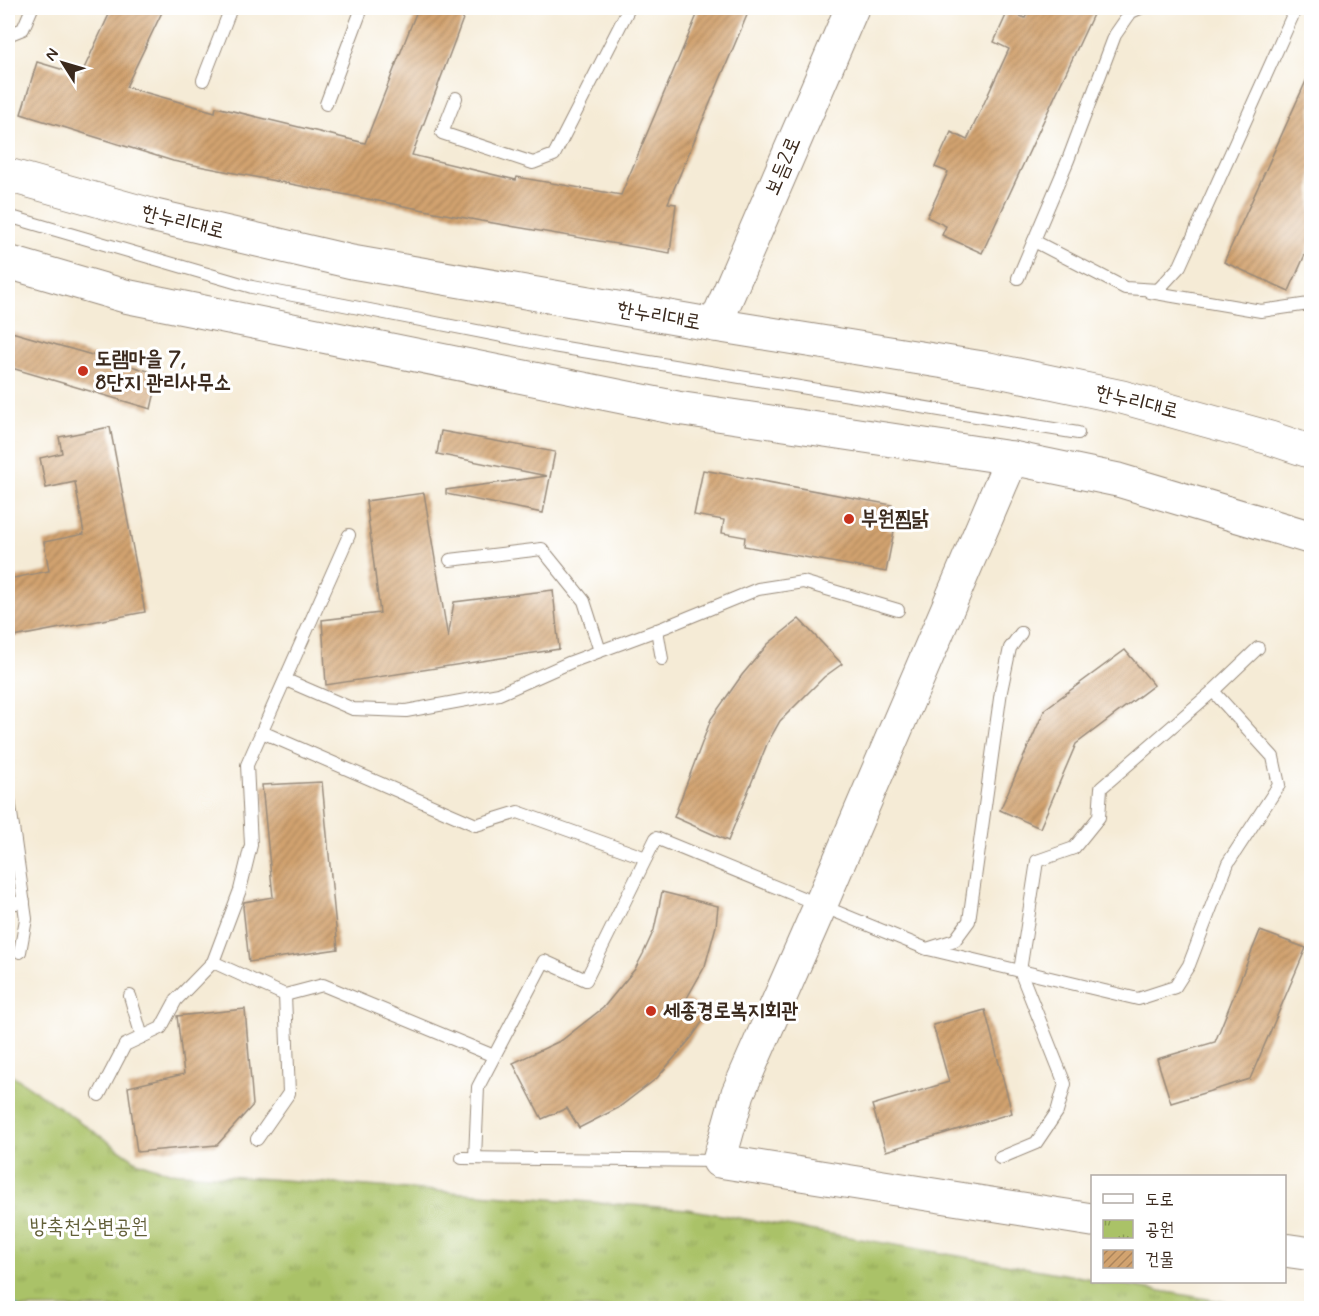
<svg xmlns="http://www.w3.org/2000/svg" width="1319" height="1316" viewBox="0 0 1319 1316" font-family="Mynerve,'Poor Story',sans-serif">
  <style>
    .park { fill: url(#park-tufts); stroke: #727642; stroke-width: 1.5 }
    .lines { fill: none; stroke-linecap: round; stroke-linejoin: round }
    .stream { stroke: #4da8cb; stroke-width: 9 }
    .building { fill: url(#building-hatch) }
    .lane-casing { stroke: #988a7a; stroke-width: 14 }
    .secondary-casing { stroke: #988a7a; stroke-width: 35 }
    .lane { stroke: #fff; stroke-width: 12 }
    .secondary { stroke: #fff; stroke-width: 33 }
    .poi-dot { fill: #c8321e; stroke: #fff; stroke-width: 2 }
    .labels { text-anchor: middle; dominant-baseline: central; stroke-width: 6; stroke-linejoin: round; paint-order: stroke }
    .street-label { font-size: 21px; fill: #3b2a1e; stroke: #fff }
    .poi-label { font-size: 21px; font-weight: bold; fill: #3b2a1e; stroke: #fff; text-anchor: start }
    .park-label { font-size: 21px; fill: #625f38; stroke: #fff }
  </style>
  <defs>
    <pattern id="park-tufts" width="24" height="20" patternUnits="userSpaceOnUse" patternTransform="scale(1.5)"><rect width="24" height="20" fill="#aac267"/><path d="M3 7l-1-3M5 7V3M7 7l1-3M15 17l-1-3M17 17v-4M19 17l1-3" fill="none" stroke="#8c9e54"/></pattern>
    <pattern id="building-hatch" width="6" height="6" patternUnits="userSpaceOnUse" patternTransform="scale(1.5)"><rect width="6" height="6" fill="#d2a36f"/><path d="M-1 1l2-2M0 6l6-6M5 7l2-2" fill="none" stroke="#ac855b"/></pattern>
  </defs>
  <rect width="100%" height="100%" fill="#fff"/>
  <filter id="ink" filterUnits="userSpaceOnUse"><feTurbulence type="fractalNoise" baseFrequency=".0167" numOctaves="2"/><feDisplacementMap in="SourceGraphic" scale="12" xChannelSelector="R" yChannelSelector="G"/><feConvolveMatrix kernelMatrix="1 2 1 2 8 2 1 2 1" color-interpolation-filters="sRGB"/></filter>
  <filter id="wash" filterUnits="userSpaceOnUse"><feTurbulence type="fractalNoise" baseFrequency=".008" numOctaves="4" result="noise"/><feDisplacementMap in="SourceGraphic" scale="24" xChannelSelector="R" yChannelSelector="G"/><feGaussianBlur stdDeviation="1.35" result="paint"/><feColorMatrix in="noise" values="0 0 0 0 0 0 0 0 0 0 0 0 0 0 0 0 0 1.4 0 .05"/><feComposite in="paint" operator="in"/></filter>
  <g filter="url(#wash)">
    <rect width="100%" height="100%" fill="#f5ebd6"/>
    <polygon class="park" points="8,1072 138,1162 169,1172 687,1209 1092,1279 1092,1282 1108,1282 1260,1308 8,1308"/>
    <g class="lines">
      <polyline class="stream" points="8,1307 14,1308"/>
    </g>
    <g id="blocks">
      <g class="building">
        <polygon points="112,8 164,8 126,87 215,112 216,107 365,143 418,8 467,8 412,155 516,180 517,177 621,195 700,8 750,8 668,203 676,204 670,253 481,221 173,161 21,114 37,62 81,75"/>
        <polygon points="1030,8 1096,8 982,253 942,235 946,226 927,217 948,172 935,167 951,132 967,140 1009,49 994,42 1008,11 1025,18"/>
        <polygon points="1311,70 1311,241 1289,291 1224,262"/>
        <polygon points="8,331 159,374 151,409 8,367"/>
        <polygon points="110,427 145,612 8,638 8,579 49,571 44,542 84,534 75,482 46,488 40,458 62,453 59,437"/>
        <polygon points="441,431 555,452 543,513 446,494 446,490 547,476 437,454"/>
        <polygon points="703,470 892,505 887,530 894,531 886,572 744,546 745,537 722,533 724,520 694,515"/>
        <polygon points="424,493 448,638 454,602 553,590 559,649 326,685 322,620 380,613 366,501"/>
        <polygon points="799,619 842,664 824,677 780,721 767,744 728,841 674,817 711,719 742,675 768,644"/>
        <polygon points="1125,650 1154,685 1076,744 1040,828 1000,810 1045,709"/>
        <polygon points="322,782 338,949 249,962 243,907 244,902 273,897 262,785"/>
        <polygon points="662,892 718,906 716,926 705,966 687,998 707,1015 692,1037 657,1078 618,1108 579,1128 567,1108 542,1119 513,1063 562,1040 603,1008 635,969 643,954 654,930"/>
        <polygon points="1260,931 1306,948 1250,1079 1171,1103 1157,1059 1215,1042"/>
        <polygon points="245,1009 253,1105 217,1145 137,1152 128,1087 184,1074 177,1016"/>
        <polygon points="985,1010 1012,1113 886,1151 872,1105 949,1082 933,1025"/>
      </g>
    </g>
  </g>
  <g filter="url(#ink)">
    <use href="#blocks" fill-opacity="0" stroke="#988a7a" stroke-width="1.5"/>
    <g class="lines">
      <g class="lane-casing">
        <g id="lane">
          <polyline points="8,35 23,29 32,8"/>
          <polyline points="203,80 231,8"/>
          <polyline points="456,98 442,133 533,163 554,155 629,8"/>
          <polyline points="326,104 362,8"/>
          <polyline points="8,216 252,287 553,346 1078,433"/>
          <polyline points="1034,241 1125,288 1158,290 1180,266 1296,8"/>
          <polyline points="1018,278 1068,160 1115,35 1131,12 1140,8"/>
          <polyline points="1150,292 1261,311 1309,304 1312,301"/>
          <polyline points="450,560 542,549 584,601 600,651"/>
          <polyline points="657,630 662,659"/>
          <polyline points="286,680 353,709 406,711 499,694 571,662 665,627 758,589 803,582 898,610"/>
          <polyline points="262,732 476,825 518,812 646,858"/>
          <polyline points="8,792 26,919 20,952"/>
          <polyline points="8,904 24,902"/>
          <polyline points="928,949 1138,999 1175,987 1189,965 1228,863 1279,785 1273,757 1213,691"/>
          <polyline points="213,962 285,995 323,985 494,1056"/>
          <polyline points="130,996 142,1037"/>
          <polyline points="99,1095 125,1045 161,1028 176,1000 213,962 240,890 251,845 247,765 349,535"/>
          <polyline points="257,1139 289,1093 285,995"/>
          <polyline points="462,1158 717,1161"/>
          <polyline points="475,1158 478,1087 544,961 586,980 656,838 927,949 955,940 969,921 1001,691 1010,648 1021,633"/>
          <polyline points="1000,1158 1036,1143 1057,1112 1065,1084 1020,971 1037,861 1074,848 1099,817 1101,788 1213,691 1258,648"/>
        </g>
      </g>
      <g class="secondary-casing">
        <g id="secondary">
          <polyline points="8,175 151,215 352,262 715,325 989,369 1122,397 1270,438 1312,452"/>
          <polyline points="8,262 125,296 677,408 1012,458 1118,480 1312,538"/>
          <polyline points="715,325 852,8"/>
          <polyline points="1012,458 821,904 738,1093 719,1161 1092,1220"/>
          <polyline points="1284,1250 1312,1254"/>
        </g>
      </g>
      <use href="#lane" class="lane"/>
      <use href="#secondary" class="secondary"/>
    </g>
  </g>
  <g class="poi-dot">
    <circle cx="83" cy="371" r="6"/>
    <circle cx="849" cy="519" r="6"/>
    <circle cx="651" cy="1011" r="6"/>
  </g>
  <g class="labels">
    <g class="street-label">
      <text transform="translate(783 166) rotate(-67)">보듬2로</text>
      <text transform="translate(183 222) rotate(14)">한누리대로</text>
      <text transform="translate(659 316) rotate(10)">한누리대로</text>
      <text transform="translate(1137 402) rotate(14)">한누리대로</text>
    </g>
    <g class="poi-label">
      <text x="95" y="359">도램마을 7,<tspan x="95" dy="24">8단지 관리사무소</tspan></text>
      <text x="861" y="519">부원찜닭</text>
      <text x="663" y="1011">세종경로복지회관</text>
    </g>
    <g class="park-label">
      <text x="89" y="1227">방축천수변공원</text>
    </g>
  </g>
  <rect width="1319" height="1316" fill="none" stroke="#fff" stroke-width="30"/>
  <rect x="1091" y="1175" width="195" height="108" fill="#ffffff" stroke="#b1aaa5" stroke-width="1.5"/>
  <rect x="1103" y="1194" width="30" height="9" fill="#ffffff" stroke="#b1aaa5" stroke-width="1.5"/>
  <text x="1145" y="1205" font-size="18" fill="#3b2a1e">도로</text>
  <rect x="1103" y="1220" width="30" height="18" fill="url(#park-tufts)" stroke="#b1aaa5" stroke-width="1.5"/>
  <text x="1145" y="1235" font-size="18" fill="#3b2a1e">공원</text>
  <rect x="1103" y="1250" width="30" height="18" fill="url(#building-hatch)" stroke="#b1aaa5" stroke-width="1.5"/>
  <text x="1145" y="1265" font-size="18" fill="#3b2a1e">건물</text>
  <g transform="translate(63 63) rotate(307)" stroke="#ffffff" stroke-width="4.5" paint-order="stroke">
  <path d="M0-4.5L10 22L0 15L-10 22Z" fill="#3b2a1e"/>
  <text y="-9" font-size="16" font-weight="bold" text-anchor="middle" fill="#3b2a1e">N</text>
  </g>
</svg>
